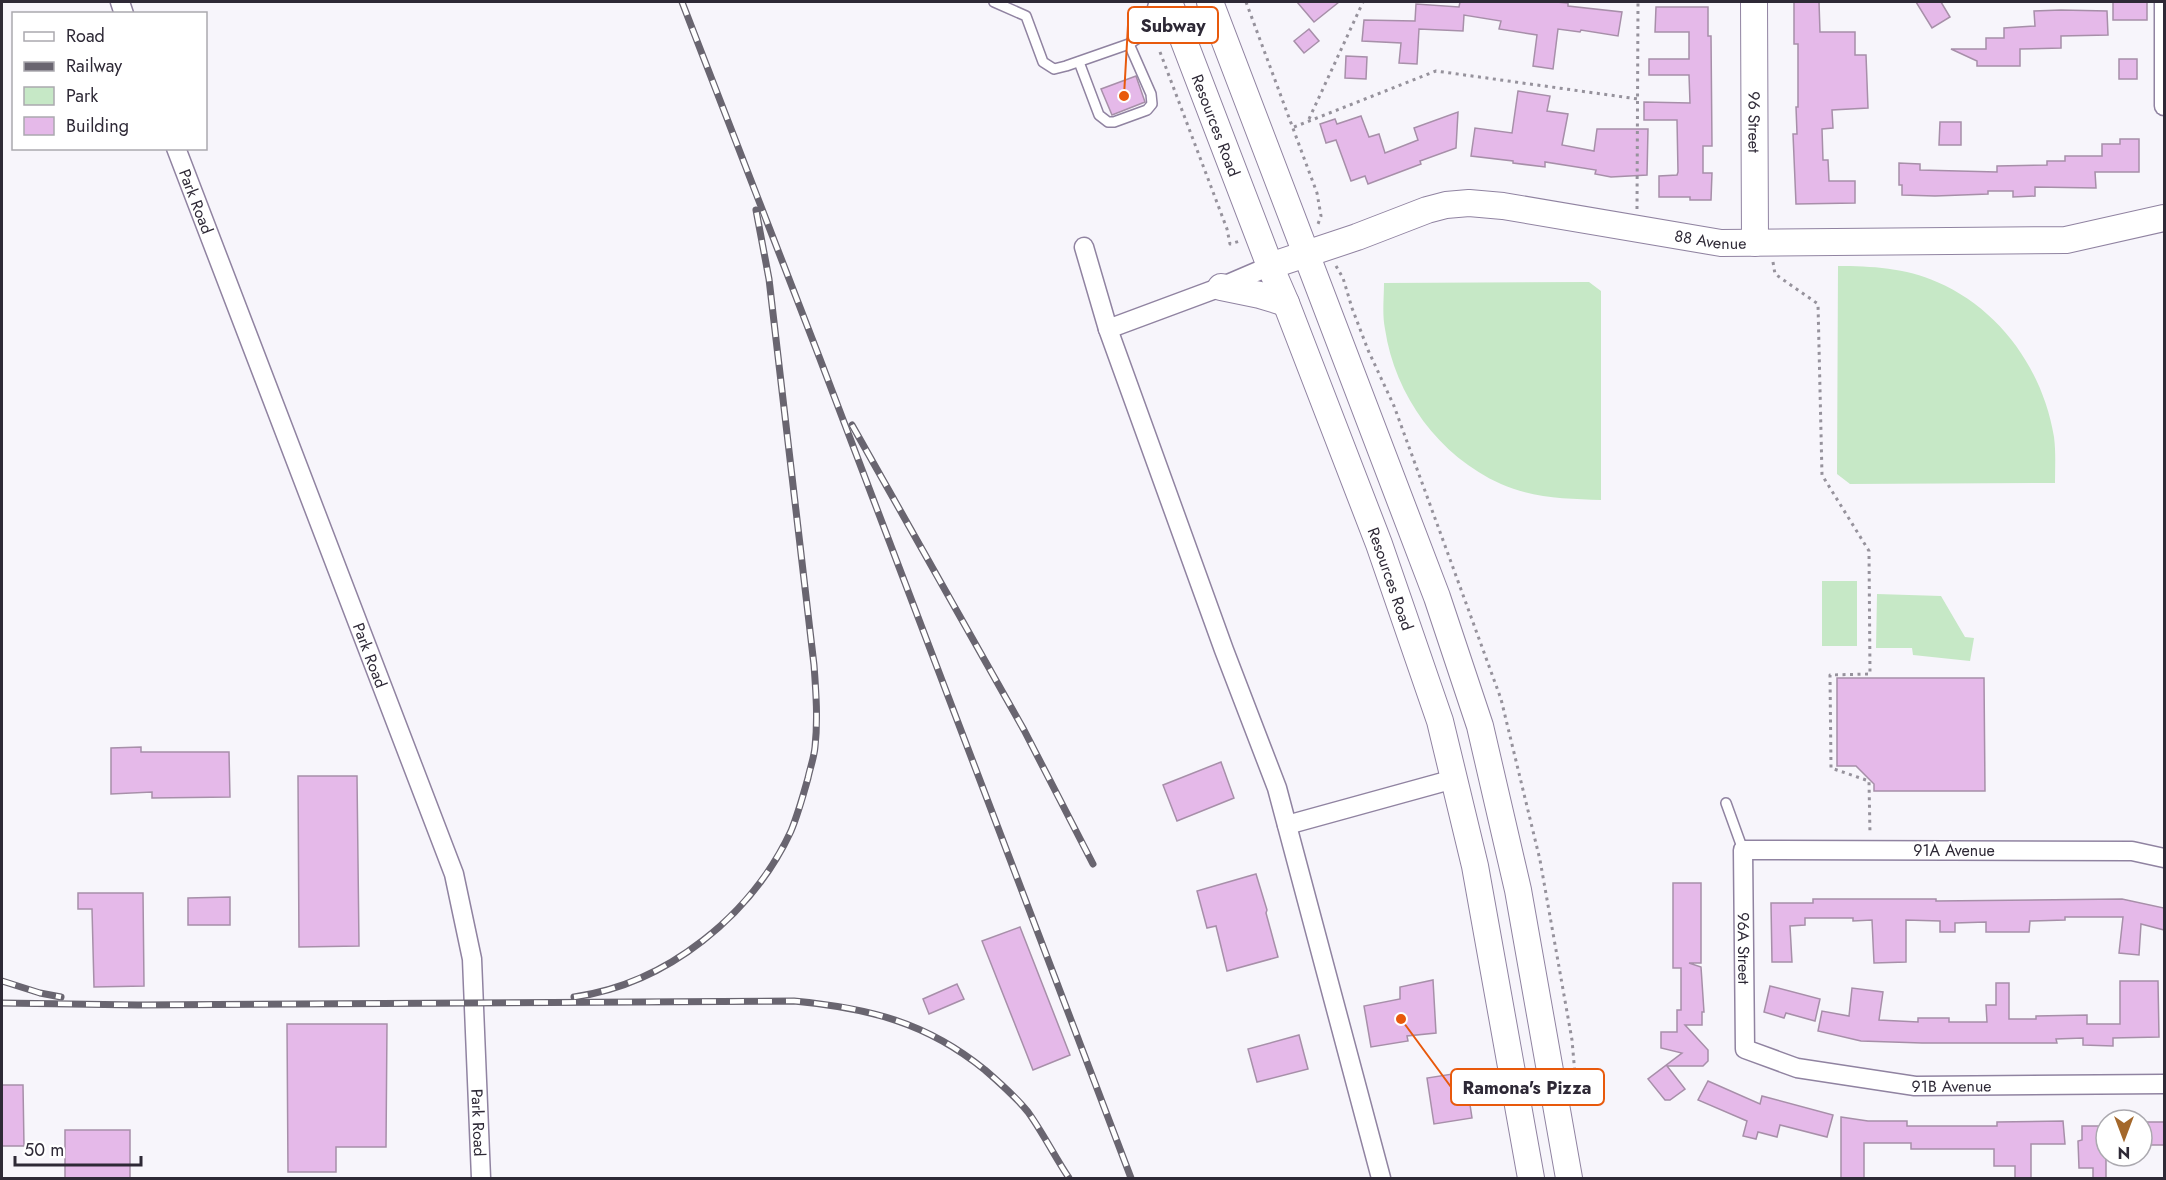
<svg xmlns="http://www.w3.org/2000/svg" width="2166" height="1180" viewBox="0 0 2166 1180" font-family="Jost,sans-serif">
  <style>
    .green { fill: #c6e8c6 }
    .building { fill: #e5b9e9; stroke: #a78fa9; stroke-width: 1.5 }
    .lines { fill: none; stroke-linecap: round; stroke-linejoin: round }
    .lane-casing { stroke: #9083a1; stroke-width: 12 }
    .street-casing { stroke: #9083a1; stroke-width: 21 }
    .secondary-casing { stroke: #9083a1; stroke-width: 28 }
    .path { stroke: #96929c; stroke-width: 3; stroke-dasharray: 3 4.5; stroke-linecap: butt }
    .lane { stroke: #fff; stroke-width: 9 }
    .street { stroke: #fff; stroke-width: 18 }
    .secondary { stroke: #fff; stroke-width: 26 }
    .rail-casing { stroke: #696570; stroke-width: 7 }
    .rail { stroke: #fff; stroke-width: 4.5; stroke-dasharray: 14; stroke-linecap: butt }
    .labels { text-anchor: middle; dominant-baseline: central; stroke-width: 4.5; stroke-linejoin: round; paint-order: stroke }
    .street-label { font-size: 16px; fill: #2e2936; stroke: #fff }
    .leader { fill: none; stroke: #e8590c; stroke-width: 2 }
    .callout-dot { fill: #e8590c; stroke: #fff; stroke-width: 2 }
    .callout { fill: #fff; stroke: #e8590c; stroke-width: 2 }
    .callout-label { font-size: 18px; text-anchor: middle; font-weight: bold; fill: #2e2936 }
  </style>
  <rect width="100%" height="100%" fill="#f7f5fb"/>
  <g class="green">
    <path d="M 1838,266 C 1871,266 1906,268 1937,282 C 2000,309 2043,370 2054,437 C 2056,452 2055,468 2055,483 L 1850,484 L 1837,474 Z"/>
    <path d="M 1589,282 L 1601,291 L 1601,500 C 1568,499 1532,498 1501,484 C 1439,456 1395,396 1385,329 C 1382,314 1384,298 1384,283 Z"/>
    <rect x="1822" y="581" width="35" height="65"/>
    <polygon points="1877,594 1941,596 1965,637 1974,638 1970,661 1913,655 1912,648 1876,648"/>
  </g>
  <g class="building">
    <polygon points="1297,2 1339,2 1314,22"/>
    <polygon points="1460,2 1556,2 1568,3 1568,6 1622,12 1618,36 1581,30 1580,32 1558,29 1553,69 1533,66 1537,35 1499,29 1501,21 1464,15 1463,31 1419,29 1417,64 1399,63 1401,43 1362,41 1364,20 1415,21 1416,4 1459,7"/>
    <polygon points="1794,2 1819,2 1820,32 1855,32 1855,55 1866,55 1868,108 1832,110 1833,128 1822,129 1823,160 1828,160 1829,181 1855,181 1855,203 1796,204 1793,134 1797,134 1796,107 1798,107 1798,44 1794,44"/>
    <polygon points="1916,2 1941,2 1950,17 1932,28"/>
    <rect x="2113" y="2" width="34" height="18"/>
    <polygon points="1656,7 1708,7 1708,36 1711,36 1712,146 1703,146 1703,173 1712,173 1711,200 1690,200 1690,197 1659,197 1659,176 1677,175 1678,172 1677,120 1644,120 1644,102 1690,103 1689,75 1649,75 1649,59 1689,59 1689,32 1655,32"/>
    <polygon points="2061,10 2107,11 2108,35 2061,36 2061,48 2020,49 2020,66 1977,66 1977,61 1951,49 1986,49 1986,38 2004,38 2004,28 2035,26 2034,11"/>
    <polygon points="1309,29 1319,41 1304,53 1294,41"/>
    <polygon points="1346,56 1367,57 1366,79 1345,78"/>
    <rect x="2119" y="59" width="18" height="20"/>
    <polygon points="1136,76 1145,102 1112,115 1101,89"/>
    <polygon points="1518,91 1550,96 1547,111 1568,114 1562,145 1594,151 1597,129 1648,129 1647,175 1611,177 1595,174 1596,170 1545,162 1545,167 1513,163 1513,161 1471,156 1475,128 1512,133"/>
    <polygon points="1458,112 1456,148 1420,161 1421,164 1368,184 1365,176 1351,181 1336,140 1326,143 1320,124 1335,119 1337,124 1361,116 1369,137 1379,134 1385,153 1418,140 1414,128"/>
    <polygon points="1940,122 1961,122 1961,145 1939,145"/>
    <polygon points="2120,139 2139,139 2139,172 2095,172 2096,188 2035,187 2035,196 2013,197 2013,191 1988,191 1988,194 1935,196 1902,195 1902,185 1899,185 1899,163 1920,164 1920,170 1997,172 1997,166 2047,165 2047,161 2065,161 2065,156 2102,156 2102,144 2120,144"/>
    <polygon points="1837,678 1984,678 1985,791 1874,791 1874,784 1856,766 1837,766"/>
    <polygon points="141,747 141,752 229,752 230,797 152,798 152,792 111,794 111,748"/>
    <polygon points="1221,762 1234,798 1177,821 1163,785"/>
    <polygon points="298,776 357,776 359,946 299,947"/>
    <polygon points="1256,874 1267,910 1266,913 1278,957 1227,971 1216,926 1207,928 1197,891"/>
    <polygon points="1673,883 1701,883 1701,963 1689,963 1701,967 1704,1012 1702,1012 1702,1025 1685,1025 1708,1050 1708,1061 1703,1066 1667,1066 1685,1089 1670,1100 1665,1100 1648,1079 1682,1053 1661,1048 1661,1032 1677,1032 1677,1010 1681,1010 1681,968 1673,968"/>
    <polygon points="78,893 143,893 144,986 94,987 92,909 78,909"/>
    <polygon points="230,897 230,925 188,925 188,898"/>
    <polygon points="1813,899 1936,899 1936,901 2122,899 2164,908 2164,930 2141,924 2139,955 2119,953 2123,917 2065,917 2065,920 2030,921 2029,932 1986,932 1986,922 1955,923 1955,932 1940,932 1940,921 1906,920 1906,962 1874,963 1872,920 1853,921 1853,918 1805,918 1805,925 1790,926 1792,962 1772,962 1771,903 1813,903"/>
    <polygon points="1020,927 1070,1055 1033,1070 982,941"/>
    <polygon points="1433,980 1436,1033 1407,1036 1408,1041 1371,1047 1364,1006 1400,999 1400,987"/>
    <polygon points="2120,981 2158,981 2159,1037 2113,1038 2113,1046 2083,1045 2083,1038 2056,1039 2057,1043 1922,1043 1861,1041 1818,1031 1822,1011 1849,1016 1852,988 1883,992 1879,1020 1918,1022 1918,1018 1949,1018 1949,1022 1987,1022 1986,1005 1996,1005 1996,983 2009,983 2009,1019 2036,1019 2036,1016 2087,1015 2087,1024 2120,1024"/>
    <polygon points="957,984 964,999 929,1014 923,999"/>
    <polygon points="1770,986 1820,999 1815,1021 1786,1013 1784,1018 1764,1012"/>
    <polygon points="287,1024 387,1024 386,1147 336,1147 336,1172 288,1172"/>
    <polygon points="1299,1035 1308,1069 1257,1082 1248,1049"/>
    <polygon points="1465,1072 1472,1118 1434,1124 1427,1078"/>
    <polygon points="1708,1081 1760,1104 1762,1096 1833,1115 1827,1137 1780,1125 1777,1137 1758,1132 1756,1139 1743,1136 1747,1121 1698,1100"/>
    <polygon points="2,1085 23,1085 24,1146 2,1146"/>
    <polygon points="1841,1117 1868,1121 1907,1121 1907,1126 1997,1126 1997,1122 2063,1121 2065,1144 2031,1144 2031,1179 2015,1179 2015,1166 1994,1166 1994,1149 1911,1149 1911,1143 1864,1143 1864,1179 1841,1179"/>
    <rect x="2142" y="1122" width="22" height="23"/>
    <polygon points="2082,1126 2106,1126 2106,1179 2093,1179 2093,1168 2079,1168 2078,1141 2082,1140"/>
    <rect x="65" y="1130" width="65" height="49"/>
  </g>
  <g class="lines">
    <g class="lane-casing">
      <g id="lane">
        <polyline points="994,2 1026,16 1043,62 1054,69 1066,66 1129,44 1140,37 1147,27 1154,2"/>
        <polyline points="1079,62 1099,115 1108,122 1114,122 1147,110 1152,104 1151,94 1129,44"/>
        <polyline points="1726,803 1743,850"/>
      </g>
    </g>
    <g class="street-casing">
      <g id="street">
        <polyline points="120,2 124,14"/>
        <polyline points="2164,2 2164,106"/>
        <path id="s1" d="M 176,148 L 454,874 L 472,959 L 481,1178"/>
        <polyline points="1084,247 1108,329 1224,650 1277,788 1381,1178"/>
        <polyline points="1108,329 1221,287 1270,266"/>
        <polyline points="1287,825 1454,779"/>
        <path id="s2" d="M 2164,858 L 2132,851 L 1743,850 L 1745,1049 L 1797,1068 L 1915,1086 L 2164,1084"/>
      </g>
    </g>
    <g class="secondary-casing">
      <g id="secondary">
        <path id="s3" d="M 1169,2 L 1270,266 L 1286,303 L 1379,544 L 1440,721 L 1475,866 L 1531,1178"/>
        <polyline points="1210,2 1437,597 1480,726 1518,890 1569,1178"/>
        <path id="s4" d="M 1754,2 L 1755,243"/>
        <path id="s5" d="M 1270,266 L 1357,237 L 1427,210 L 1446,205 L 1469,203 L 1503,206 L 1721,243 L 2066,240 L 2164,218"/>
        <polyline points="1221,287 1260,295 1286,303"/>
      </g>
    </g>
    <g class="path">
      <polyline points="1246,2 1317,193 1321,216 1318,224"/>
      <polyline points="1160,52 1227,229 1230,244 1240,241"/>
      <polyline points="1309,119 1363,2"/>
      <polyline points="1294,127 1436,71 1638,99"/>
      <polyline points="1637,209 1638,2"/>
      <polyline points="1773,262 1775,274 1818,304 1822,475 1869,551 1870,674 1830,675 1831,768 1869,781 1870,834"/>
      <polyline points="1336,266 1343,278 1352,308 1368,350 1394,406 1501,699 1540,860 1572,1040 1577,1097"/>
    </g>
    <use href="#lane" class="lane"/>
    <use href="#street" class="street"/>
    <use href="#secondary" class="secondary"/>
    <g class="rail-casing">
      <g id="rail">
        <polyline points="682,2 820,359 1131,1178"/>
        <polyline points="852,425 1024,730 1093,864"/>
        <polyline points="2,981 40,993 61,997"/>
        <path d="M 574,997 C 667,984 752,915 791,831 C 798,814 803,796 808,778 C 810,768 814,758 815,747 C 818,720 816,692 814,665 L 769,279 L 756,210"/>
        <path d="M 2,1003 L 138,1005 L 794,1001 C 868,1008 926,1022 985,1070 C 1000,1083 1016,1097 1028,1112 C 1043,1133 1055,1157 1069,1178"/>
      </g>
    </g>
    <use href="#rail" class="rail"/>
  </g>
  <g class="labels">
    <g class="street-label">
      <text stroke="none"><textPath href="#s4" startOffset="120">96 Street</textPath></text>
      <text stroke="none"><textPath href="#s3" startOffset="132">Resources Road</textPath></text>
      <text stroke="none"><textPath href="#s1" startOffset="57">Park Road</textPath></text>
      <text stroke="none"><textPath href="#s5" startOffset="454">88 Avenue</textPath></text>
      <text stroke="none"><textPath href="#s3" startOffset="618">Resources Road</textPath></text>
      <text stroke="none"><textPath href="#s1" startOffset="543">Park Road</textPath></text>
      <text x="1954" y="850">91A Avenue</text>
      <text stroke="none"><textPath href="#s2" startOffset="520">96A Street</textPath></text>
      <text stroke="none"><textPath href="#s2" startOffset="832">91B Avenue</textPath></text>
      <text stroke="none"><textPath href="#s1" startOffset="1028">Park Road</textPath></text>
    </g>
  </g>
  <path class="leader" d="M1124 96L1128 25M1401 1019L1451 1087"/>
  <g class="callout-dot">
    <circle cx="1124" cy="96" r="6"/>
    <circle cx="1401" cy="1019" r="6"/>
  </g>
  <g class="callout">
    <rect x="1128" y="7" width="90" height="36" rx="6"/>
    <rect x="1451" y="1069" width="153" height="36" rx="6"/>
  </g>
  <g class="callout-label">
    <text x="1173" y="32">Subway</text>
    <text x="1527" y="1094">Ramona's Pizza</text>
  </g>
  <rect width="2166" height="1180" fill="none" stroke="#2e2936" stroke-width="6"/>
  <rect x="12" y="12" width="195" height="138" fill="#ffffff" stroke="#aba9af" stroke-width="1.5"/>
  <rect x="24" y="32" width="30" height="9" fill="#ffffff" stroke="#aba9af" stroke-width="1.5"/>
  <text x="66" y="42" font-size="18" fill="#2e2936">Road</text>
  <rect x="24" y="62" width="30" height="9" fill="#696570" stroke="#aba9af" stroke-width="1.5"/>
  <text x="66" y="72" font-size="18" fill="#2e2936">Railway</text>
  <rect x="24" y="87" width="30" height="18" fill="#c6e8c6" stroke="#aba9af" stroke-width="1.5"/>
  <text x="66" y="102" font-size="18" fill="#2e2936">Park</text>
  <rect x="24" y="117" width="30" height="18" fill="#e5b9e9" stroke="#aba9af" stroke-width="1.5"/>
  <text x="66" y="132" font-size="18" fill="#2e2936">Building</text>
  <g transform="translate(2124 1138) rotate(180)"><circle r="28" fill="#ffffff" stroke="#aba9af" stroke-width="1.5"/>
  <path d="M0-4.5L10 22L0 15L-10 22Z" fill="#a4682b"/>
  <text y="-9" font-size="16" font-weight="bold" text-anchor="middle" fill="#2e2936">N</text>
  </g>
  <path d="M15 1156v9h126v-9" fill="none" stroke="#2e2936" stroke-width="3"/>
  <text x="24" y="1156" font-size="18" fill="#2e2936" stroke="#ffffff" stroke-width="4.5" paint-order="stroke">50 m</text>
</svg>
